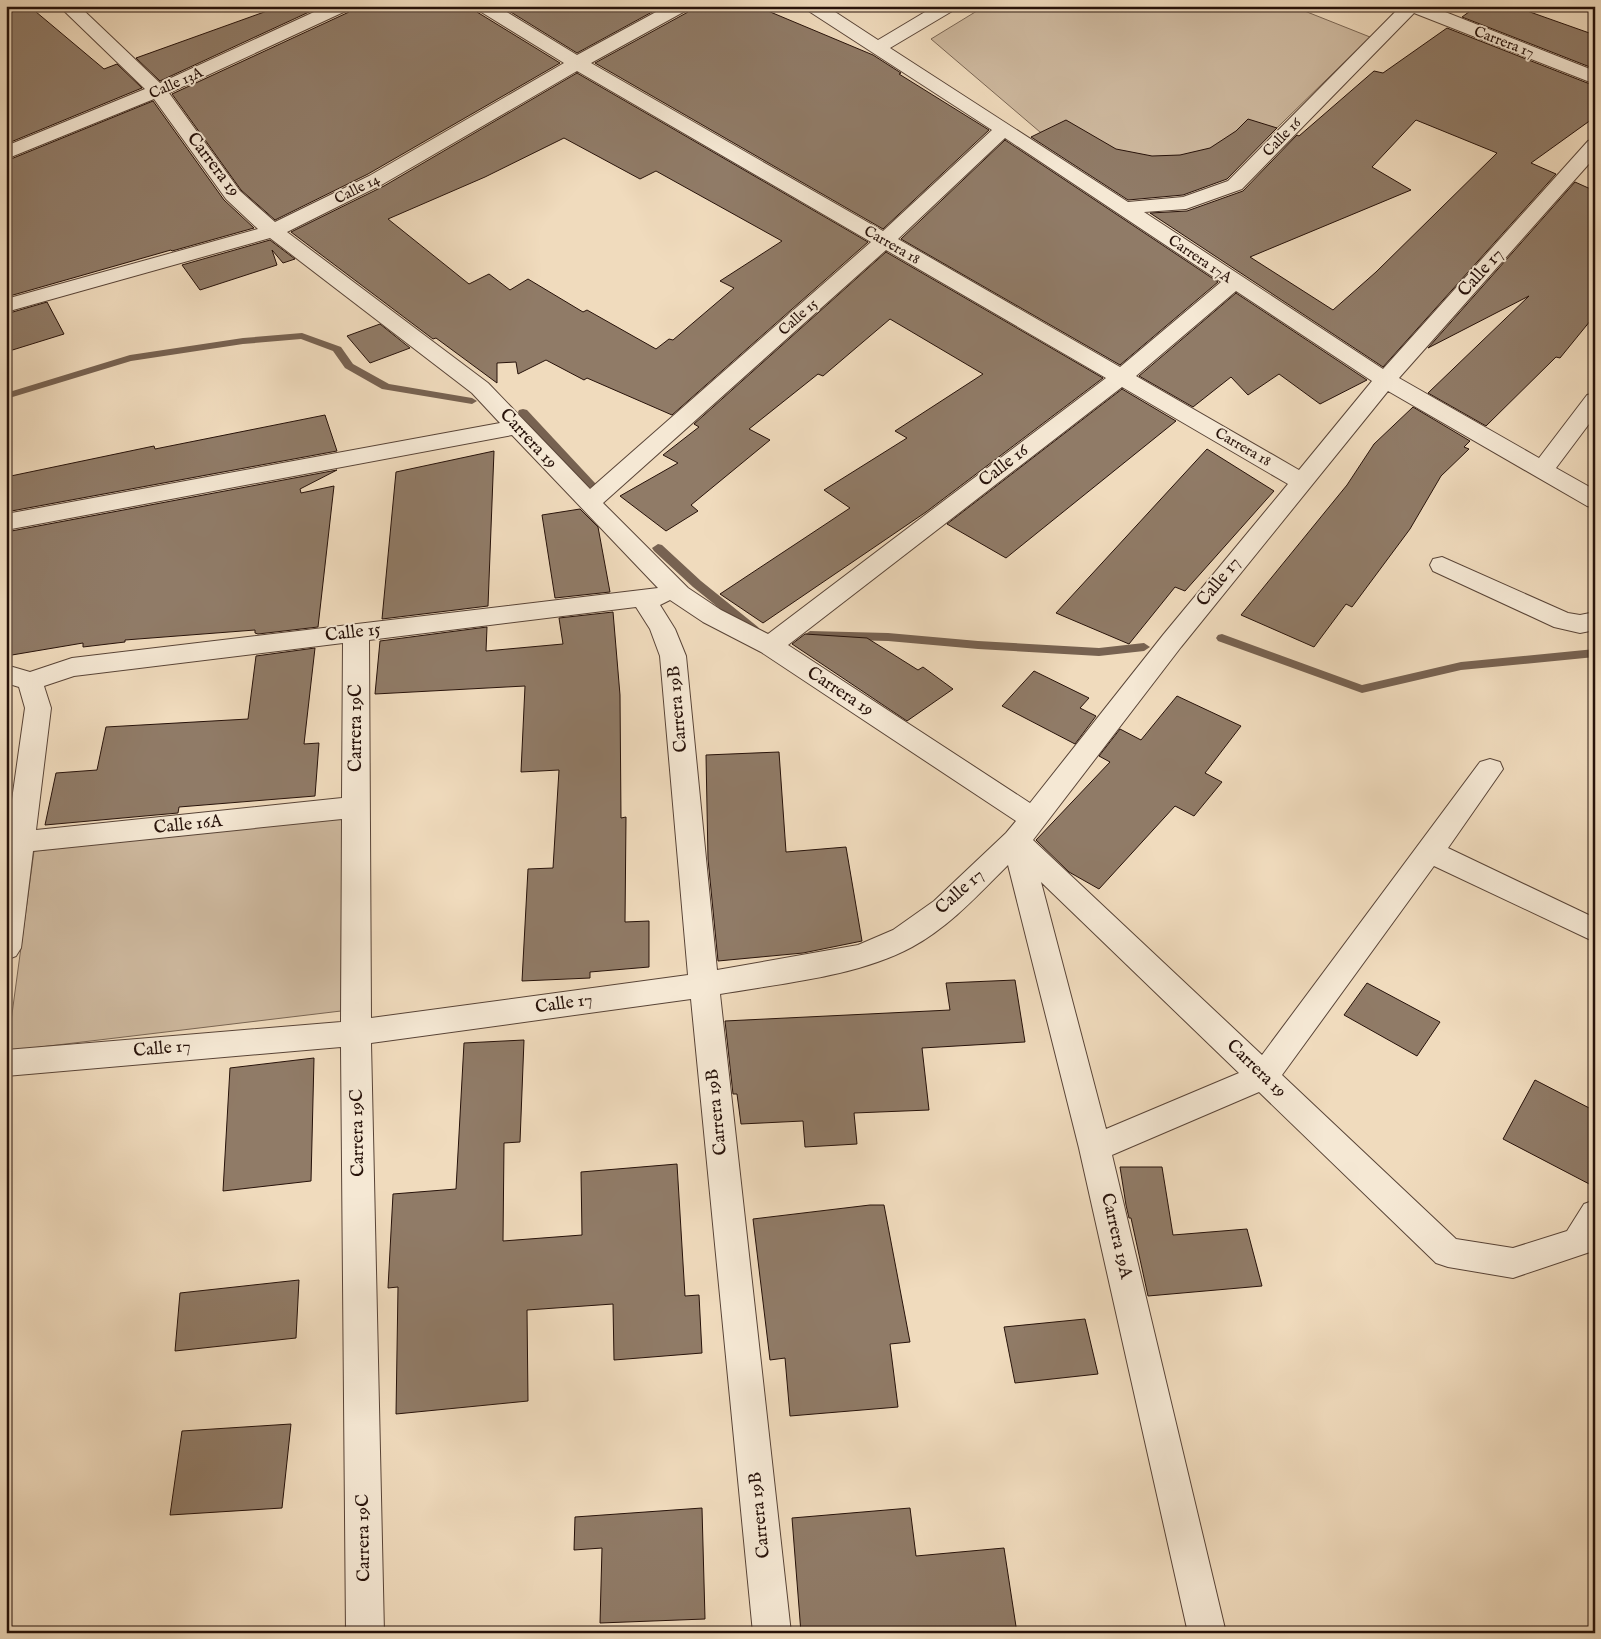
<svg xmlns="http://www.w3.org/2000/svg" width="1601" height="1639" viewBox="0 0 1601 1639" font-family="'IM FELL English',serif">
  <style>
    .green { fill: #ceb99f; stroke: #7a6654 }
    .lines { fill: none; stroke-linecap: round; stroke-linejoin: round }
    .stream { fill: #776251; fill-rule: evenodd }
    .building { fill: #907b67; stroke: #27120a; fill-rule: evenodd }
    .minor-casing { stroke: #594437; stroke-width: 2 }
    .minor { fill: #f5e8d4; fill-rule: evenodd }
    .labels { text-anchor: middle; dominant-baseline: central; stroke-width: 4; stroke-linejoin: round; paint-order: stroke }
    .far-street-label { font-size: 15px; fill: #27120a; stroke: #f5e8d4 }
    .street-label { font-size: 18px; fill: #27120a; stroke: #f5e8d4 }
  </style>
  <rect width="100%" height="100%" fill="#f0dbbd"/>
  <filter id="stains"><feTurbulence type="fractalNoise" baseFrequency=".004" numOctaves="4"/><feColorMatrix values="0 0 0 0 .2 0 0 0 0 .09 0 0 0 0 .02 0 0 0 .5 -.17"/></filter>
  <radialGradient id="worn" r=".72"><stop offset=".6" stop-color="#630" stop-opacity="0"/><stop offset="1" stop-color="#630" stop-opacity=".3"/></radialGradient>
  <g class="green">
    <polygon points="985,6 1292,6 1370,37 1239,165 1133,178 1040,132 931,39"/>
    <polygon points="342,817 341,1011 7,1051 34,851"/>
  </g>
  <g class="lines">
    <g class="stream">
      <polygon points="302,333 341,347 353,364 389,384 472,398 477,401 472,404 382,389 345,368 333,351 301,339 243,344 131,361 6,399 6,393 130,355 243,338"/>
      <polygon points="523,409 527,410 595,483 596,485 595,487 587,487 519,414 518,412 519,410"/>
      <polygon points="658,544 662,545 701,581 758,627 760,630 758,633 750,633 693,587 654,551 652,548"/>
      <polygon points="810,631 888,633 978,641 1099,648 1144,643 1150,647 1144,651 1099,656 978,649 888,641 810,639 804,635"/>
      <polygon points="1222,634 1362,685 1461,662 1595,649 1595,657 1461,670 1362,693 1218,641 1216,638 1218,635"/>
    </g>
  </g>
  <g class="building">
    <polygon points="6,6 29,6 104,69 117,64 142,88 6,144"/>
    <polygon points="281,6 322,6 160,81 136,58"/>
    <polygon points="353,6 473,6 477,12 560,63 368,174 275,220 241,190 172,94 349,12"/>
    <polygon points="501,6 663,6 577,53"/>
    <polygon points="692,6 756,6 873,55 901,73 899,74 989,130 883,229 595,63 688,12"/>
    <polygon points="1477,6 1513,6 1595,35 1595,69 1462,17"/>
    <path d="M 1447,28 L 1595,86 L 1595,117 L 1531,163 L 1556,174 L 1383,367 L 1150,213 L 1187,211 L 1243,191 L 1297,135 L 1299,136 L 1374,71 L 1383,73 ZM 1416,120 L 1497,153 L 1376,272 L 1333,310 L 1250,257 L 1411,190 L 1372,167 Z"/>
    <path d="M 577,73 L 868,242 L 672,415 L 587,378 L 584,380 L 546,360 L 518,374 L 516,362 L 497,363 L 497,383 L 436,338 L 433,339 L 291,232 L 384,186 ZM 564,138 L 640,179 L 656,171 L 782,241 L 720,281 L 734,288 L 673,340 L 669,339 L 656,349 L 587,310 L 583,312 L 528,279 L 510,290 L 489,274 L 469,284 L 388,219 L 485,177 Z"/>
    <polygon points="153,101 224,200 254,228 172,251 171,250 6,297 6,161"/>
    <polygon points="1248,119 1277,128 1227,179 1183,195 1128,200 1031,137 1066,120 1116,149 1152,156 1180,155 1210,148 1236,131"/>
    <polygon points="1005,140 1218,282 1120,365 901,239"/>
    <polygon points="1575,182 1595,191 1595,315 1560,358 1556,357 1486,426 1428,393 1529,296 1428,348"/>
    <polygon points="270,240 295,259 283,263 272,250 277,265 200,290 182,265"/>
    <polygon points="886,252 1103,378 926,512 763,623 720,594 850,508 824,490 907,438 895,431 983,374 890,319 823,376 818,374 749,429 770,440 691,505 698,511 666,531 620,496 678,463 663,455 699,427 694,424"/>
    <polygon points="1236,293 1367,380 1320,404 1279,374 1248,395 1231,377 1193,407 1139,376"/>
    <polygon points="47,302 64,334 6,352 6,314"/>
    <polygon points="380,324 410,348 370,363 347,336"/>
    <polygon points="1122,389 1176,421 1006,558 947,524"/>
    <polygon points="1413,407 1470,441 1464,447 1469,449 1441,476 1410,529 1352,607 1346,604 1314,647 1241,615 1347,485 1374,444"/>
    <polygon points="325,415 337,451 6,512 6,477 154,446 155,449"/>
    <polygon points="1207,449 1274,491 1185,591 1175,587 1129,644 1056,613"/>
    <polygon points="494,451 488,606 382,619 396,472"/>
    <polygon points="337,470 300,489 301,493 334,486 318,627 258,634 255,633 255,630 125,640 125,642 83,647 83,643 6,656 6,532"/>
    <polygon points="580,509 598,527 610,592 555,598 542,515"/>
    <polygon points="613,612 620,695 621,818 626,817 625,922 649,921 649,967 590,972 590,978 522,981 528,869 553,868 559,770 521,772 525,686 375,694 380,641 487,627 486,651 563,644 559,618"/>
    <polygon points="805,634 867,638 918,670 923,667 953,689 907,721 792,644"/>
    <polygon points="315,648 304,744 319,743 315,796 179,807 178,813 45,825 56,773 97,770 106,727 248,719 256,656"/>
    <polygon points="1034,671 1089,698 1080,708 1096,716 1075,744 1002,706"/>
    <polygon points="1177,696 1241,726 1205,773 1222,782 1194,816 1175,806 1099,889 1069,872 1036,840 1110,762 1099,756 1120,729 1141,740"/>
    <polygon points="779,752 786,852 846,847 862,941 803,953 718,961 708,859 706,755"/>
    <polygon points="1015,980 1025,1042 922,1048 929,1110 854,1113 857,1144 805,1147 803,1121 741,1124 737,1094 733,1094 725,1021 950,1010 946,983"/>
    <polygon points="1367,983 1440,1022 1417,1056 1344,1015"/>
    <polygon points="524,1040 520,1142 504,1143 503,1241 582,1235 581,1172 677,1164 685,1296 699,1295 702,1353 614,1360 613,1304 527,1310 528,1401 396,1414 398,1287 388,1288 393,1194 456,1189 464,1043"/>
    <polygon points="314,1058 311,1181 223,1191 230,1068"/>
    <polygon points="1535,1080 1595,1111 1595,1187 1503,1139"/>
    <polygon points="1120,1167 1162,1167 1173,1235 1247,1229 1262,1286 1148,1296 1131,1218 1129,1218 1126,1205"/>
    <polygon points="870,1205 884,1205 910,1342 890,1344 898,1407 790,1416 785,1358 770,1360 753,1219"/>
    <polygon points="299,1280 296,1338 175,1351 180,1293"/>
    <polygon points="1085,1319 1098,1374 1015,1383 1004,1327"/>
    <polygon points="291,1424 282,1508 170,1515 182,1431"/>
    <polygon points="702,1508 705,1619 600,1623 602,1548 574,1550 575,1517"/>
    <polygon points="910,1508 916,1556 1004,1548 1017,1633 801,1633 792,1518"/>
  </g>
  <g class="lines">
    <g class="minor-casing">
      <g id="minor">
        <path d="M 59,6 L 79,6 L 160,83 L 327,6 L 351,6 L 348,10 L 169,93 L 240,191 L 275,222 L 369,176 L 564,63 L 478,10 L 475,6 L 497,6 L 577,55 L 667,6 L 690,6 L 687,10 L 591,63 L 883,231 L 992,130 L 807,10 L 804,6 L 826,6 L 878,40 L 935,6 L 957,6 L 954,10 L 890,48 L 1128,202 L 1183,197 L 1228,181 L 1401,6 L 1430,6 L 1595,71 L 1595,84 L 1414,13 L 1242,189 L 1186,209 L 1144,212 L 1383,369 L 1588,141 L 1595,139 L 1595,157 L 1399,378 L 1539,458 L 1587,395 L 1595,393 L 1595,416 L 1556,468 L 1595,490 L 1595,508 L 1587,506 L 1388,391 L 1181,647 L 1033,840 L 1262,1055 L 1480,762 L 1490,759 L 1500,762 L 1503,769 L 1448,848 L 1595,918 L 1595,942 L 1434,866 L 1282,1075 L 1456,1239 L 1513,1248 L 1567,1231 L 1584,1204 L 1595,1200 L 1595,1244 L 1590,1252 L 1513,1278 L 1448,1267 L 1436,1263 L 1259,1092 L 1112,1155 L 1226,1633 L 1188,1633 L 1079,1148 L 1008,865 C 979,894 949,927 912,947 C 856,977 782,983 720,994 L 791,1633 L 753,1633 L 691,999 L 371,1043 L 384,1633 L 346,1633 L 341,1047 L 6,1076 L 6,1050 L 341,1022 L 342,819 L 33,851 L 21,948 L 16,956 L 6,960 L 6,842 L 25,708 L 19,687 L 6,683 L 6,665 L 30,672 L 72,658 L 658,588 L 512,435 L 6,530 L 6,514 L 500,423 L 472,393 L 270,238 L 6,312 L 6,299 L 258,229 L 226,199 L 154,99 L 6,159 L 6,146 L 145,89 ZM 577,71 L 871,242 L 590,489 L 488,383 L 287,232 L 383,184 ZM 1005,138 L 1221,282 L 1120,367 L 898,239 ZM 886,250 L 1106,378 L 768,634 L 721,610 L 688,588 L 603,503 ZM 1236,291 L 1372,381 L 1299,470 L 1136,376 ZM 1122,387 L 1288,484 L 1163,635 L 1030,803 L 788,645 ZM 670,600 L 703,622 L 761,652 L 1016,821 L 1006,833 L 934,901 L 893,930 L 858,945 L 717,970 L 686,656 L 675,629 L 660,605 ZM 636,607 L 650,629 L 660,656 L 688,975 L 371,1018 L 369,640 ZM 343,643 L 342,798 L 36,830 L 51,708 L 44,686 L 74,676 ZM 1041,882 L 1239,1073 L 1106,1129 Z"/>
        <polygon points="1442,557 1568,613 1580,615 1595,612 1595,630 1580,633 1554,627 1433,571 1430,565 1433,559"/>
      </g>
    </g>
    <use href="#minor" class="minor"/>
  </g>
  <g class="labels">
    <g class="far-street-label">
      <text transform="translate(1504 42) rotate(21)">Carrera 17</text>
      <text transform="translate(176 83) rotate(-24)">Calle 13A</text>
      <text transform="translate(1282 137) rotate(-46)">Calle 16</text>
      <text transform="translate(357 189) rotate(-27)">Calle 14</text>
      <text transform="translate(892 245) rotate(30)">Carrera 18</text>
      <text transform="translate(1200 259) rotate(34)">Carrera 17A</text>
      <text transform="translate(798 317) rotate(-42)">Calle 15</text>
      <text transform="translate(1243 447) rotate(30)">Carrera 18</text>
    </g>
    <g class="street-label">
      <text transform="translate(213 165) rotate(53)">Carrera 19</text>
      <text transform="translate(1481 273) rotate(-48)">Calle 17</text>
      <text transform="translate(528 439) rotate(47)">Carrera 19</text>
      <text transform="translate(1004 466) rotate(-38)">Calle 16</text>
      <text transform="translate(1219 582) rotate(-51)">Calle 17</text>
      <text transform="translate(353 633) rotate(-7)">Calle 15</text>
      <text transform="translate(840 692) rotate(33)">Carrera 19</text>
      <text transform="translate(678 709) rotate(-95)">Carrera 19B</text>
      <text transform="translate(356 728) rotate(-90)">Carrera 19C</text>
      <text transform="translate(188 825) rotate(-6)">Calle 16A</text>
      <text transform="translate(960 892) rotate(-42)">Calle 17</text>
      <text transform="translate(564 1004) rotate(-8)">Calle 17</text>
      <text transform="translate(162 1049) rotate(-5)">Calle 17</text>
      <text transform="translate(1256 1069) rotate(44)">Carrera 19</text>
      <text transform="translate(717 1112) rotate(-96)">Carrera 19B</text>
      <text transform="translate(358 1133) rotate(-91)">Carrera 19C</text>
      <text transform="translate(1116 1236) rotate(77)">Carrera 19A</text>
      <text transform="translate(760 1515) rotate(-96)">Carrera 19B</text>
      <text transform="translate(364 1538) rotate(-91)">Carrera 19C</text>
    </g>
  </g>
  <rect width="1601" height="1639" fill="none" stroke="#f0dbbd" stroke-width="25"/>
  <rect x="8" y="8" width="1586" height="1624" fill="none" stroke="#27120a" stroke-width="2.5"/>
  <rect x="12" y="12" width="1576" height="1614" fill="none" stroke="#27120a"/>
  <rect width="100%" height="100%" filter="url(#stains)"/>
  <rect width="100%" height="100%" fill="url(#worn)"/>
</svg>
